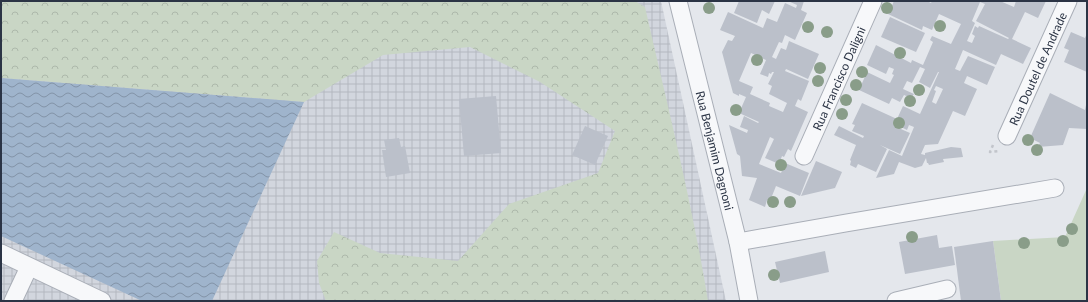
<svg xmlns="http://www.w3.org/2000/svg" width="1088" height="302" viewBox="0 0 1088 302" font-family="Lato,sans-serif">
  <style>
    .industrial { fill: url(#industrial-grid) }
    .grass { fill: #c9d6c5 }
    .forest { fill: url(#forest-crowns) }
    .water { fill: url(#water-waves) }
    .building { fill: #bbc0ca; fill-rule: evenodd }
    .lines { fill: none; stroke-linecap: round; stroke-linejoin: round }
    .minor-casing { stroke: #a9aeb7; stroke-width: 19 }
    .path { stroke: #c2c5cb; stroke-width: 2.5; stroke-dasharray: 3 3; stroke-linecap: butt }
    .minor { stroke: #f7f8fa; stroke-width: 17 }
    .tree { fill: #899d89 }
    .labels { text-anchor: middle; dominant-baseline: central; stroke-width: 4; stroke-linejoin: round; paint-order: stroke }
    .street-label { font-size: 12px; fill: #2b3445; stroke: #f4f6f9 }
  </style>
  <defs>
    <pattern id="industrial-grid" width="8" height="8" patternUnits="userSpaceOnUse"><rect width="8" height="8" fill="#d2d6de"/><path d="M0 4h8M4 0v8" fill="none" stroke="#b4b8c0"/></pattern>
    <pattern id="forest-crowns" width="20" height="18" patternUnits="userSpaceOnUse"><rect width="20" height="18" fill="#c9d6c5"/><path d="M2 6a3 3 0 1 1 6 0M12 15a3 3 0 1 1 6 0" fill="none" stroke="#adb8ab"/></pattern>
    <pattern id="water-waves" width="16" height="10" patternUnits="userSpaceOnUse"><rect width="16" height="10" fill="#9fb4cc"/><path d="M0 5q4-4 8 0t8 0" fill="none" stroke="#8293a7"/></pattern>
  </defs>
  <rect width="100%" height="100%" fill="#e4e7ec"/>
  <polygon class="industrial" points="630,1 661,1 726,301 1,301 1,16"/>
  <polygon class="grass" points="1087,188 1087,301 1001,301 993,241 1065,237"/>
  <path class="forest" d="M 1,1 L 635,1 L 645,7 C 667,104 692,202 708,301 L 326,301 L 319,283 L 317,261 L 334,232 L 380,253 L 458,261 L 509,204 L 598,173 L 615,131 L 540,82 L 470,47 L 383,55 L 304,102 L 1,78 Z"/>
  <polygon class="water" points="1,78 304,102 212,301 142,301 1,236"/>
  <g class="building">
    <polygon points="739,1 775,1 769,14 762,10 757,23 734,13"/>
    <path d="M 788,1 L 804,1 L 801,10 L 807,13 L 795,40 L 785,35 L 782,43 L 779,42 L 772,57 L 776,59 L 781,48 L 786,50 L 789,41 L 819,54 L 808,79 L 786,69 L 785,71 L 809,81 L 801,101 L 798,99 L 795,106 L 808,112 L 791,151 L 788,149 L 784,157 L 782,156 L 779,164 L 765,158 L 774,139 L 770,137 L 759,164 L 781,173 L 785,163 L 809,173 L 800,196 L 776,186 L 770,201 L 767,200 L 765,207 L 749,200 L 757,178 L 742,176 L 740,156 L 737,154 L 729,125 L 747,133 L 748,130 L 740,127 L 744,116 L 758,123 L 759,122 L 739,113 L 746,97 L 739,94 L 739,96 L 733,93 L 722,52 L 728,40 L 732,41 L 735,36 L 720,30 L 728,12 L 763,28 L 767,18 L 777,22 L 785,3 L 796,8 L 797,5 ZM 751,53 L 766,60 L 760,74 L 768,77 L 769,73 L 771,74 L 772,72 L 774,72 L 768,84 L 772,86 L 769,94 L 787,103 L 783,112 L 769,106 L 770,103 L 750,94 L 753,87 L 739,81 Z"/>
    <path d="M 894,1 L 927,1 L 931,3 L 932,1 L 1000,1 L 1014,7 L 1016,1 L 1046,1 L 1038,18 L 1025,12 L 1012,39 L 1031,48 L 1023,64 L 1001,54 L 996,65 L 963,50 L 955,69 L 960,71 L 968,56 L 995,67 L 987,85 L 967,76 L 964,83 L 977,89 L 965,116 L 953,111 L 938,144 L 925,145 L 921,154 L 925,155 L 925,153 L 951,147 L 961,148 L 963,157 L 943,159 L 944,162 L 929,165 L 928,163 L 927,163 L 926,158 L 922,166 L 915,168 L 899,162 L 894,174 L 876,178 L 889,150 L 902,156 L 914,127 L 909,125 L 907,130 L 901,127 L 903,122 L 897,119 L 903,106 L 920,114 L 939,72 L 938,72 L 930,88 L 919,82 L 925,69 L 920,67 L 912,83 L 907,81 L 903,89 L 914,94 L 911,98 L 904,95 L 900,102 L 892,98 L 889,104 L 859,90 L 867,72 L 890,83 L 894,75 L 892,74 L 894,69 L 889,67 L 886,74 L 867,65 L 876,45 L 911,63 L 912,60 L 923,65 L 933,42 L 930,40 L 932,36 L 951,44 L 961,24 L 939,14 L 932,30 L 923,26 L 922,30 L 888,14 ZM 980,2 L 985,4 L 976,21 L 1009,38 L 1008,39 L 979,26 L 978,28 L 975,26 L 972,34 L 975,36 L 972,43 L 967,41 L 975,23 L 972,21 ZM 936,86 L 943,89 L 936,104 L 932,102 L 936,91 L 934,90 Z"/>
    <polygon points="890,17 925,33 916,52 881,37"/>
    <polygon points="1071,32 1085,38 1087,33 1087,72 1064,62 1069,50 1064,48"/>
    <polygon points="1050,93 1085,110 1086,105 1087,105 1087,129 1069,128 1063,145 1038,147 1040,143 1030,138"/>
    <polygon points="496,96 501,153 464,156 459,99"/>
    <polygon points="862,103 897,119 894,126 910,133 900,154 880,145 887,149 876,172 858,164 856,168 850,165 851,161 850,160 856,145 834,135 839,126 863,138 864,136 852,131 855,125 852,124"/>
    <polygon points="585,126 608,136 595,165 572,155"/>
    <polygon points="399,138 401,147 405,146 410,173 386,177 382,150 386,150 384,140"/>
    <polygon points="816,161 842,172 835,188 801,196"/>
    <polygon points="937,235 939,248 952,246 955,265 905,274 899,242"/>
    <polygon points="993,241 1001,301 961,301 954,247"/>
    <polygon points="825,251 829,272 780,283 775,262"/>
  </g>
  <g class="lines">
    <g class="minor-casing">
      <g id="minor">
        <path id="s1" d="M 678,1 L 738,242 L 749,301"/>
        <path id="s2" d="M 1007,136 L 1068,1"/>
        <path id="s3" d="M 804,156 L 873,1"/>
        <polyline points="738,242 846,223 1055,188"/>
        <polyline points="1,253 102,301"/>
        <polyline points="13,301 29,267"/>
        <polyline points="896,301 947,289"/>
      </g>
    </g>
    <polyline class="path" points="993,145 990,152 999,151"/>
    <use href="#minor" class="minor"/>
  </g>
  <g class="tree">
    <circle cx="709" cy="8" r="6"/>
    <circle cx="887" cy="8" r="6"/>
    <circle cx="940" cy="26" r="6"/>
    <circle cx="808" cy="27" r="6"/>
    <circle cx="827" cy="32" r="6"/>
    <circle cx="900" cy="53" r="6"/>
    <circle cx="757" cy="60" r="6"/>
    <circle cx="820" cy="68" r="6"/>
    <circle cx="862" cy="72" r="6"/>
    <circle cx="818" cy="81" r="6"/>
    <circle cx="856" cy="85" r="6"/>
    <circle cx="919" cy="90" r="6"/>
    <circle cx="846" cy="100" r="6"/>
    <circle cx="910" cy="101" r="6"/>
    <circle cx="736" cy="110" r="6"/>
    <circle cx="842" cy="114" r="6"/>
    <circle cx="899" cy="123" r="6"/>
    <circle cx="1028" cy="140" r="6"/>
    <circle cx="1037" cy="150" r="6"/>
    <circle cx="781" cy="165" r="6"/>
    <circle cx="773" cy="202" r="6"/>
    <circle cx="790" cy="202" r="6"/>
    <circle cx="1072" cy="229" r="6"/>
    <circle cx="912" cy="237" r="6"/>
    <circle cx="1063" cy="241" r="6"/>
    <circle cx="1024" cy="243" r="6"/>
    <circle cx="774" cy="275" r="6"/>
  </g>
  <g class="labels">
    <g class="street-label">
      <text stroke="none"><textPath href="#s2" startOffset="74">Rua Doutel de Andrade</textPath></text>
      <text stroke="none"><textPath href="#s3" startOffset="85">Rua Francisco Daligni</textPath></text>
      <text stroke="none"><textPath href="#s1" startOffset="154">Rua Benjamim Dagnoni</textPath></text>
    </g>
  </g>
  <rect width="1088" height="302" fill="none" stroke="#2b3445" stroke-width="4"/>
</svg>
